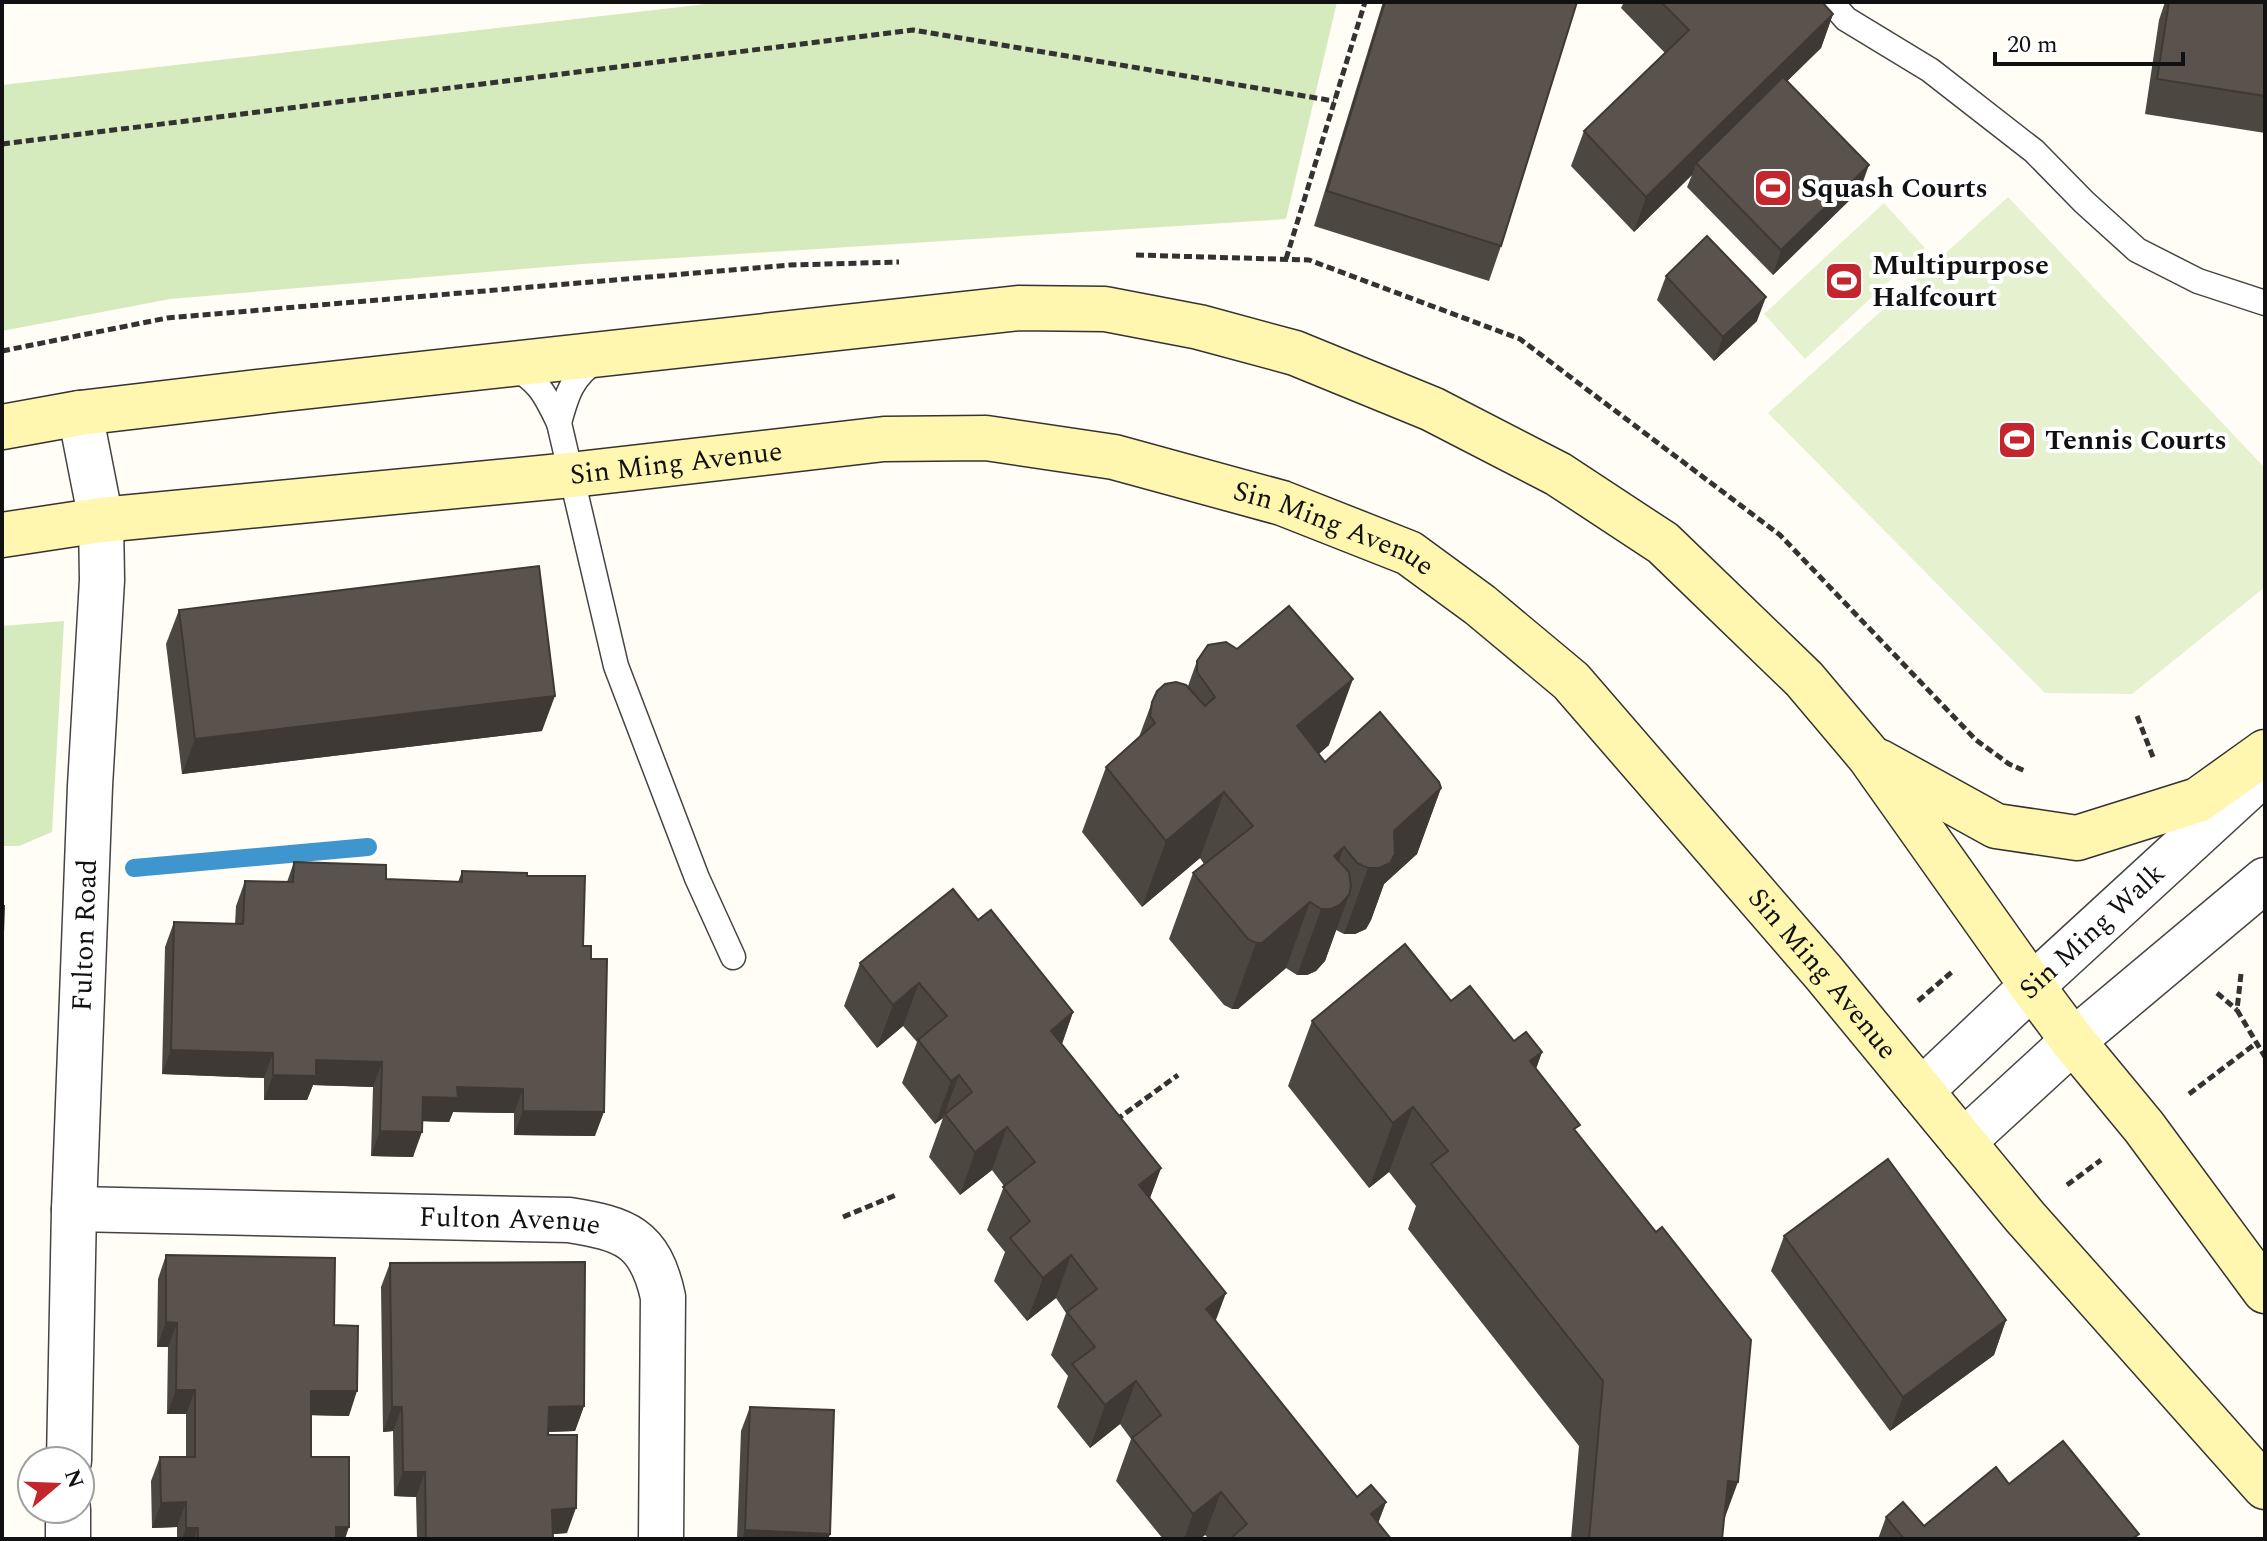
<svg xmlns="http://www.w3.org/2000/svg" width="2267" height="1541" viewBox="0 0 2267 1541" font-family="Spectral,serif">
  <style>
    .green { fill: #d5ebbd }
    .pitch { fill: #e6f2cf }
    .lines { fill: none; stroke-linecap: round; stroke-linejoin: round }
    .stream { stroke: #3f96cf; stroke-width: 18 }
    .lane-casing { stroke: #444; stroke-width: 27 }
    .street-casing { stroke: #444; stroke-width: 47 }
    .secondary-casing { stroke: #333; stroke-width: 47 }
    .path { stroke: #333; stroke-width: 5; stroke-dasharray: 8 4; stroke-linecap: butt }
    .lane { stroke: #fff; stroke-width: 24 }
    .street { stroke: #fff; stroke-width: 44 }
    .secondary { stroke: #fff6b0; stroke-width: 44 }
    .wall { fill: #4d4742 }
    .shaded-wall { fill: #3f3936 }
    .building { fill: #5a524d; stroke: #3f3936; stroke-width: 2 }
    .labels { text-anchor: middle; dominant-baseline: central; stroke-width: 8; stroke-linejoin: round; paint-order: stroke }
    .poi-label { font-size: 28px; font-weight: bold; fill: #111; stroke: #fff; text-anchor: start }
    .street-label { font-size: 28px; fill: #111; stroke: #fff }
  </style>
  <rect width="100%" height="100%" fill="#fffdf5"/>
  <g class="green">
    <polygon points="724,2 1337,2 1286,219 582,264 170,299 2,331 2,85"/>
    <polygon points="64,621 52,832 19,846 2,846 2,626"/>
  </g>
  <g class="pitch">
    <polygon points="2008,197 2265,468 2265,587 2132,694 2045,693 1768,413"/>
    <polygon points="1884,203 1925,248 1805,359 1764,314"/>
  </g>
  <g class="lines">
    <polyline class="stream" points="134,868 368,847"/>
    <g class="lane-casing">
      <g id="lane">
        <polyline points="1831,2 1846,19 1930,70 2034,151 2084,202 2137,250 2198,281 2265,303"/>
        <path d="M 511,366 C 539,380 546,396 559,423 L 616,666 L 697,878 L 733,957"/>
        <path d="M 559,423 C 567,393 572,377 598,359"/>
      </g>
    </g>
    <g class="street-casing">
      <g id="street">
        <path id="s1" d="M 1921,1091 L 2032,986 L 2265,772"/>
        <polyline points="1963,1142 2073,1041 2265,880"/>
        <path id="s2" d="M 74,1209 L 569,1220 C 625,1229 650,1237 663,1297 L 661,1539"/>
        <path id="s3" d="M 69,1461 L 74,1209 L 90,786 L 102,580 L 101,520 L 80,413"/>
        <polyline points="68,1539 68,1509"/>
      </g>
    </g>
    <g class="secondary-casing">
      <g id="secondary">
        <polyline points="2,427 80,413 275,390 1018,308 1105,309 1199,327 1295,353 1432,409 1558,474 1663,543 1804,679 1869,756 2032,986 2073,1041 2144,1127 2265,1291"/>
        <path id="s4" d="M 2,535 L 101,520 L 571,475 L 884,439 L 986,438 L 1114,457 L 1282,503 L 1409,553 L 1480,605 L 1571,681 L 1823,972 L 2025,1217 L 2265,1487"/>
        <polyline points="1878,761 1996,826 2077,838 2198,800 2265,752"/>
      </g>
    </g>
    <g class="path">
      <polyline points="2,144 913,30 1334,101"/>
      <polyline points="1136,255 1309,260 1520,339 1780,535 1976,740 2009,764 2025,771"/>
      <polyline points="1286,259 1365,2"/>
      <polyline points="2,351 167,318 790,265 899,262"/>
      <polyline points="2137,716 2153,757"/>
      <polyline points="2241,974 2237,1010 2265,1057"/>
      <polyline points="2217,993 2237,1010"/>
      <polyline points="1918,1001 1953,971"/>
      <polyline points="2189,1094 2255,1044"/>
      <polyline points="1116,1120 1178,1075"/>
      <polyline points="2067,1185 2101,1160"/>
      <polyline points="843,1217 896,1195"/>
    </g>
    <use href="#lane" class="lane"/>
    <use href="#street" class="street"/>
    <use href="#secondary" class="secondary"/>
  </g>
  <g class="wall">
    <polygon points="1383,2 1577,2 1501,246 1489,281 1314,226"/>
    <polygon points="1624,2 1822,2 1833,14 1821,48 1787,81 1860,190 1773,275 1687,187 1692,175 1634,232 1571,166 1584,131 1665,53 1621,8"/>
    <polygon points="2165,2 2265,2 2265,133 2145,114 2159,20"/>
    <polygon points="1666,276 1757,321 1714,361 1657,300"/>
    <polygon points="179,610 542,731 182,774 166,644"/>
    <polygon points="1197,661 1329,745 1319,754 1325,762 1441,788 1417,854 1384,884 1371,920 1366,929 1355,934 1344,934 1336,930 1325,961 1316,971 1307,975 1297,975 1286,968 1238,1009 1232,1009 1224,1005 1169,939 1193,873 1204,864 1200,858 1142,907 1082,832 1106,767 1139,737 1152,702 1188,686"/>
    <polygon points="294,862 386,879 458,882 462,871 527,876 583,946 595,1136 514,1135 514,1113 453,1112 449,1122 422,1121 413,1157 371,1156 373,1087 313,1085 307,1100 264,1100 264,1078 162,1074 165,947 174,922 235,924 236,906 245,881 287,882"/>
    <polygon points="978,920 1073,1012 1062,1044 1161,1168 1150,1198 1216,1321 1357,1497 1386,1502 1378,1523 1391,1539 1209,1539 1205,1535 1200,1539 1163,1539 1116,1481 1131,1439 1120,1424 1090,1448 1057,1407 1068,1376 1051,1355 1066,1313 1056,1298 1027,1321 994,1281 1005,1252 987,1230 1004,1186 992,1170 960,1195 929,1157 943,1118 935,1124 902,1083 917,1042 903,1026 877,1048 844,1006 860,963"/>
    <polygon points="1451,1001 1514,1041 1542,1052 1536,1069 1577,1133 1724,1519 1722,1539 1571,1539 1579,1446 1408,1229 1416,1206 1389,1172 1369,1188 1288,1086 1312,1021"/>
    <polygon points="1784,1236 2006,1320 1994,1355 1890,1431 1771,1271"/>
    <polygon points="166,1255 334,1325 349,1416 311,1415 311,1457 345,1539 177,1539 177,1527 152,1528 151,1481 160,1457 186,1457 186,1414 167,1414 168,1347 157,1347 158,1279"/>
    <polygon points="390,1263 584,1406 575,1431 548,1432 567,1533 553,1534 553,1539 417,1539 416,1497 394,1496 393,1431 383,1432 381,1287"/>
    <polygon points="750,1407 830,1534 828,1539 737,1539 741,1431"/>
    <polygon points="2009,1484 2137,1539 1878,1539 1886,1517 1924,1526"/>
  </g>
  <g class="shaded-wall">
    <polygon points="1833,14 1821,48 1700,167 1696,163 1692,175 1634,232 1646,197"/>
    <polygon points="1869,165 1860,190 1773,275 1781,250"/>
    <polygon points="1766,297 1757,321 1714,361 1723,337"/>
    <polygon points="1353,679 1329,745 1273,792 1297,726"/>
    <polygon points="555,696 542,731 182,774 195,739"/>
    <polygon points="1441,788 1417,854 1384,884 1371,920 1366,929 1355,934 1344,934 1368,868 1394,831"/>
    <polygon points="1224,792 1200,858 1142,907 1166,841"/>
    <polygon points="1344,847 1321,909 1349,895 1325,961 1316,971 1307,975 1297,975 1321,909 1334,856"/>
    <polygon points="1310,902 1286,968 1238,1009 1232,1009 1256,943"/>
    <polygon points="919,983 903,1026 877,1048 893,1005"/>
    <polygon points="1073,1012 1058,1055 1051,1031"/>
    <polygon points="171,1050 273,1053 264,1078 162,1074"/>
    <polygon points="1542,1052 1518,1117 1530,1061"/>
    <polygon points="316,1060 382,1062 373,1087 313,1085 307,1100 264,1100 273,1075"/>
    <polygon points="959,1075 943,1118 935,1124 951,1081"/>
    <polygon points="457,1087 523,1089 514,1113 453,1112 449,1122 414,1121 423,1097"/>
    <polygon points="1413,1107 1389,1172 1369,1188 1393,1123"/>
    <polygon points="523,1111 604,1112 595,1136 514,1135"/>
    <polygon points="1007,1127 992,1170 960,1195 975,1152"/>
    <polygon points="380,1131 422,1132 413,1157 371,1156"/>
    <polygon points="1161,1168 1145,1211 1139,1185"/>
    <polygon points="1071,1255 1056,1298 1027,1321 1043,1278"/>
    <polygon points="1226,1293 1210,1336 1206,1309"/>
    <polygon points="2006,1320 1994,1355 1890,1431 1903,1397"/>
    <polygon points="166,1322 177,1323 168,1347 157,1347"/>
    <polygon points="1136,1381 1120,1424 1090,1448 1105,1405"/>
    <polygon points="176,1390 195,1390 186,1414 167,1414"/>
    <polygon points="311,1391 357,1391 349,1416 302,1415"/>
    <polygon points="584,1406 575,1431 540,1432 549,1407"/>
    <polygon points="392,1407 402,1407 393,1431 383,1432"/>
    <polygon points="403,1472 425,1472 416,1497 394,1496"/>
    <polygon points="1728,1481 1738,1482 1717,1539"/>
    <polygon points="1221,1492 1205,1535 1200,1539 1184,1539 1193,1514"/>
    <polygon points="186,1502 177,1527 152,1528 161,1503"/>
    <polygon points="1386,1502 1372,1539 1371,1514"/>
    <polygon points="576,1508 567,1533 543,1535 552,1510"/>
    <polygon points="336,1527 349,1527 345,1539 332,1539"/>
    <polygon points="186,1528 198,1528 194,1539 182,1539"/>
    <polygon points="745,1530 830,1534 828,1539 742,1539"/>
  </g>
  <g class="building">
    <polygon points="1385,2 1577,2 1501,246 1327,191"/>
    <polygon points="1661,2 1822,2 1833,14 1646,197 1584,131 1689,30"/>
    <polygon points="2169,2 2265,2 2265,96 2157,79"/>
    <polygon points="1783,77 1869,165 1781,250 1696,163"/>
    <polygon points="1707,236 1766,297 1723,337 1666,276"/>
    <polygon points="539,566 555,696 195,739 179,610"/>
    <polygon points="1289,606 1353,679 1297,726 1325,762 1380,712 1439,782 1441,788 1394,831 1395,854 1390,863 1379,868 1368,868 1357,863 1344,847 1334,856 1349,872 1351,886 1349,895 1340,905 1331,909 1321,909 1310,902 1262,943 1256,943 1248,939 1193,873 1253,826 1224,792 1166,841 1106,767 1155,723 1150,716 1152,702 1157,691 1165,684 1176,682 1186,685 1205,706 1215,697 1197,672 1197,661 1208,645 1226,642 1237,649"/>
    <polygon points="294,862 386,865 386,879 462,882 462,871 527,873 527,876 585,876 583,946 591,946 591,959 607,959 604,1112 523,1111 523,1089 457,1087 458,1098 423,1097 422,1132 380,1131 382,1062 316,1060 316,1076 273,1075 273,1053 171,1050 174,922 243,924 245,881 293,882"/>
    <polygon points="953,889 978,920 991,910 1073,1012 1051,1031 1161,1168 1139,1185 1226,1293 1206,1309 1357,1497 1371,1485 1386,1502 1371,1514 1391,1539 1230,1539 1247,1524 1221,1492 1193,1514 1132,1438 1161,1415 1136,1381 1105,1405 1072,1364 1095,1347 1067,1312 1097,1289 1071,1255 1043,1278 1010,1238 1030,1221 1003,1187 1035,1162 1007,1127 975,1152 945,1114 972,1092 959,1075 951,1081 918,1040 947,1016 919,983 893,1005 860,963"/>
    <polygon points="2,906 4,906 2,960"/>
    <polygon points="1405,944 1451,1001 1470,986 1514,1041 1526,1032 1542,1052 1530,1061 1580,1125 1574,1129 1656,1232 1662,1227 1751,1340 1738,1482 1728,1481 1722,1539 1589,1539 1603,1381 1431,1164 1448,1151 1413,1107 1393,1123 1312,1021"/>
    <polygon points="1888,1159 2006,1320 1903,1397 1784,1236"/>
    <polygon points="166,1255 335,1258 334,1325 358,1326 357,1391 311,1391 311,1457 349,1457 349,1527 336,1527 336,1539 198,1539 198,1528 186,1528 186,1502 161,1503 160,1457 195,1457 195,1390 176,1390 177,1323 166,1322"/>
    <polygon points="585,1262 584,1406 549,1407 548,1435 577,1435 576,1508 552,1510 553,1539 426,1539 425,1472 403,1472 402,1407 392,1407 390,1263"/>
    <polygon points="750,1407 834,1410 830,1534 745,1530"/>
    <polygon points="2063,1441 2139,1534 2132,1539 1904,1539 1886,1517 1903,1502 1924,1526 1996,1467 2009,1484"/>
  </g>
  <defs>
    <g id="stadium-square" transform="scale(2)"><rect x="-9" y="-9" width="18" height="18" rx="4" fill="#c4262e" stroke="#fff"/><path d="M0-5a6.5 5 0 1 0 0 10a6.5 5 0 1 0 0-10ZM-3.5-1.8h7v3.6h-7Z" fill="#fff"/></g>
  </defs>
  <g fill-rule="evenodd">
    <use href="#stadium-square" x="1773" y="188"/>
    <use href="#stadium-square" x="1844" y="281"/>
    <use href="#stadium-square" x="2017" y="440"/>
  </g>
  <g class="labels">
    <g class="poi-label">
      <text x="1801" y="188">Squash Courts</text>
      <text x="1872" y="265">Multipurpose<tspan x="1872" dy="32">Halfcourt</tspan></text>
      <text x="2045" y="440">Tennis Courts</text>
    </g>
    <g class="street-label">
      <text stroke="none"><textPath href="#s4" startOffset="678">Sin Ming Avenue</textPath></text>
      <text stroke="none"><textPath href="#s4" startOffset="1350">Sin Ming Avenue</textPath></text>
      <text stroke="none"><textPath href="#s1" startOffset="234">Sin Ming Walk</textPath></text>
      <text stroke="none"><textPath href="#s3" startOffset="526">Fulton Road</textPath></text>
      <text stroke="none"><textPath href="#s4" startOffset="2022">Sin Ming Avenue</textPath></text>
      <text stroke="none"><textPath href="#s2" startOffset="436">Fulton Avenue</textPath></text>
    </g>
  </g>
  <rect width="2267" height="1541" fill="none" stroke="#111111" stroke-width="8"/>
  <g transform="translate(56 1485) rotate(71)"><circle r="38" fill="#ffffff" stroke="#a0a0a0" stroke-width="2"/>
  <path d="M0-6L14 30L0 20L-14 30Z" fill="#c4262e"/>
  <text y="-12" font-size="22" font-weight="bold" text-anchor="middle" fill="#111111">N</text>
  </g>
  <path d="M1995 52v12h188v-12" fill="none" stroke="#111111" stroke-width="4"/>
  <text x="2007" y="52" font-size="24" fill="#111111" stroke="#ffffff" stroke-width="6" paint-order="stroke">20 m</text>
</svg>
